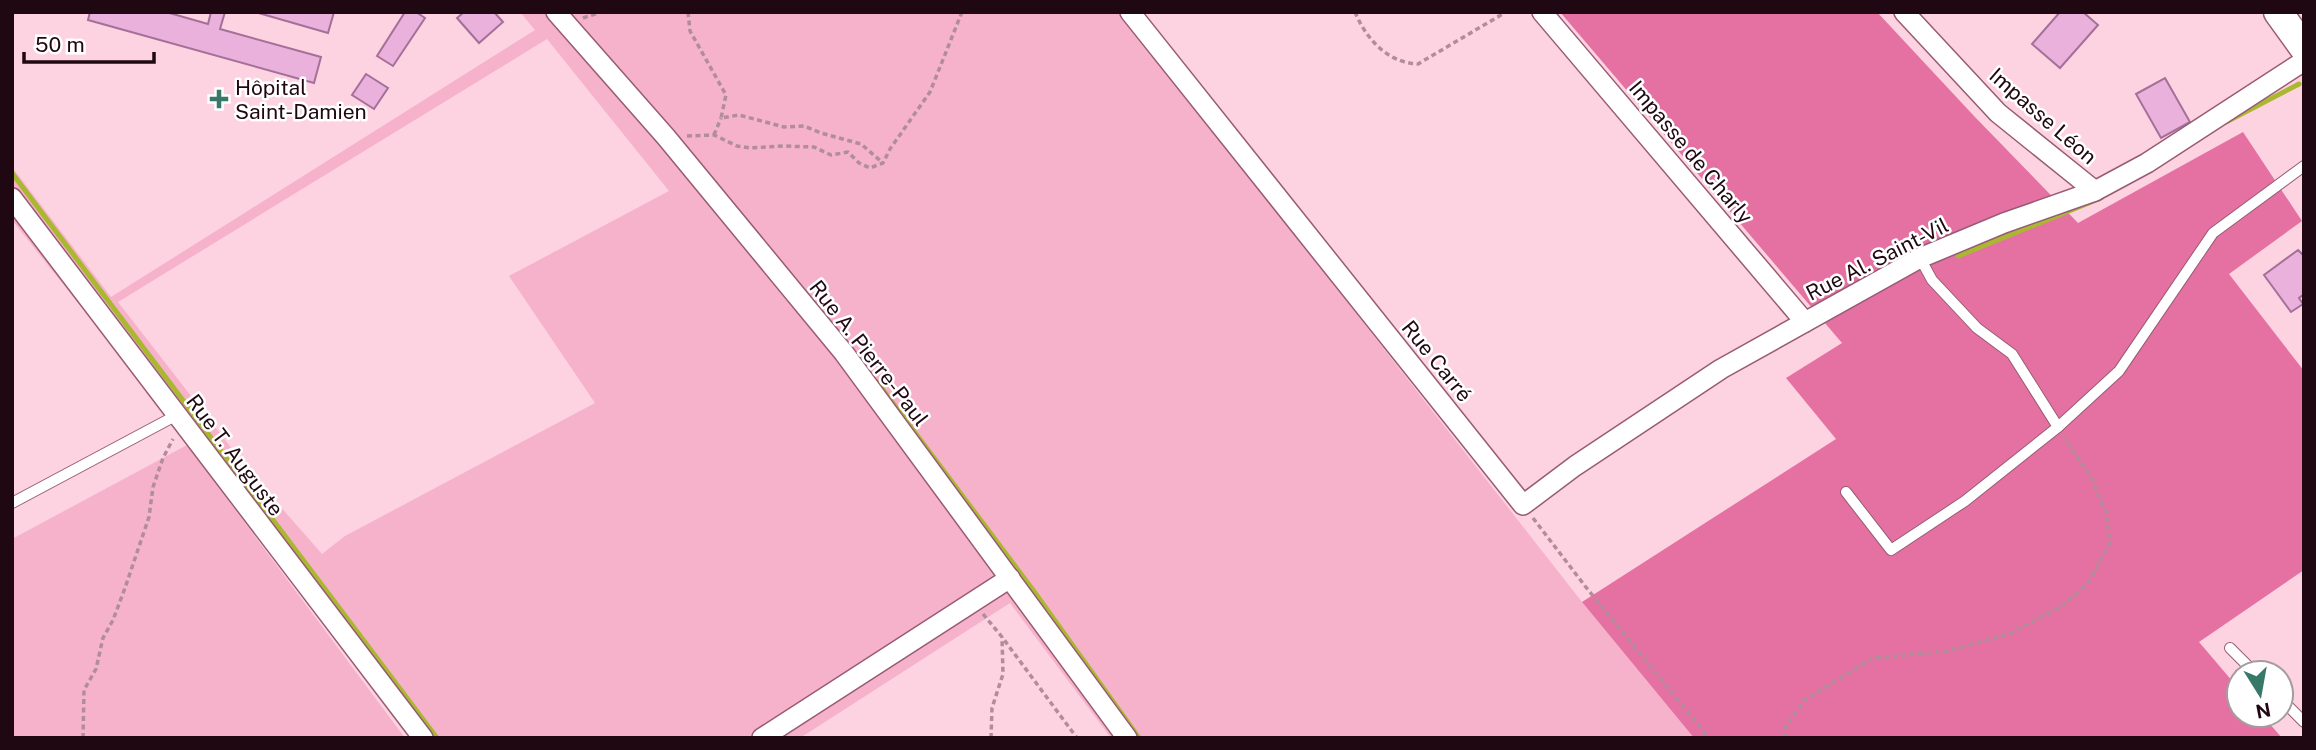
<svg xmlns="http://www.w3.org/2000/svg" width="2316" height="750" viewBox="0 0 2316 750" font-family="'Public Sans',sans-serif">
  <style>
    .green { fill: #f6b2cb; fill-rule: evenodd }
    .forest { fill: #e571a2 }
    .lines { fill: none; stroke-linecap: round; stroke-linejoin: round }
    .stream { stroke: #aab830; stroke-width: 5 }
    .building { fill: #e9b1dc; stroke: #a47098; stroke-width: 2 }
    .lane-casing { stroke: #985b73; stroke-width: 12 }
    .street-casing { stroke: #985b73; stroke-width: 22 }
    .secondary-casing { stroke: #985b73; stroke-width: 31 }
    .path { stroke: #b18d9a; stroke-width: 3.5; stroke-dasharray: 5 3.5; stroke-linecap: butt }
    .lane { stroke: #fff; stroke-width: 10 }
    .street { stroke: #fff; stroke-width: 19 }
    .secondary { stroke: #fff; stroke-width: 28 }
    .poi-dot { fill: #377868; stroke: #fff; stroke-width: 2.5 }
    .labels { text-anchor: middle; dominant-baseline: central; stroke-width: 5; stroke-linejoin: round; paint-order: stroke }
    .poi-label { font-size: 21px; fill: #1f0812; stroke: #fff; text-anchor: start }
    .street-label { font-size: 21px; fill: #1f0812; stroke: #fff }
  </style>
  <rect width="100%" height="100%" fill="#fdd2e1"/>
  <g class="green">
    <path d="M 520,12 L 1120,12 L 1582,602 L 1694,738 L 1111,738 L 1010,603 L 800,738 L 418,738 L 363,661 L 12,220 L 12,167 L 111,297 L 535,30 ZM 547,39 L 669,191 L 509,276 L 595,403 L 345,536 L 322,554 L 250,472 L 118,302 Z"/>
    <polygon points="187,445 405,738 12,738 12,539"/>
  </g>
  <polygon class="forest" points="1560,12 1877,12 1974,116 2078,223 2243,132 2302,221 2229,274 2304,371 2304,570 2199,642 2239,689 2239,715 2262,715 2282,738 1694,738 1582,602 1836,439 1786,378 1842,343"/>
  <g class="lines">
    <g class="stream">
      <polyline points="2226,122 2299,84"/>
      <polyline points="12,173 437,738"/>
      <polyline points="1958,256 2101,198"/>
      <polyline points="877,382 1033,590 1139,738"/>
    </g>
  </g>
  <g class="building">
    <polygon points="90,12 166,12 208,24 211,12 225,12 220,29 321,57 314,83 88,20"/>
    <polygon points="255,12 334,12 328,33"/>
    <polygon points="405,12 416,12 425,18 393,66 377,56"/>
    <polygon points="464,12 494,12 503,22 479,43 457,18"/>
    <polygon points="2060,12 2083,12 2098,25 2060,68 2032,44"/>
    <polygon points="366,74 388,88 374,109 352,95"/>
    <polygon points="2165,78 2190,122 2161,138 2136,94"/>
    <polygon points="2298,250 2304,256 2304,294 2299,298 2303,304 2291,312 2264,275"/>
  </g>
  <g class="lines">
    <g class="lane-casing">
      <g id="lane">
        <polyline points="1920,258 1932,280 1977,328 2012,354 2058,427"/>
        <polyline points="1846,492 1891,550 1965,501 2058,427 2119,371 2213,233 2304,166"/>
        <polyline points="12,503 177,415"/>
        <polyline points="2230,648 2255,673"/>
        <polyline points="2281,699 2304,722"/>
      </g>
    </g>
    <g class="street-casing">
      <g id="street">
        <polyline points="556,12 666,137 844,353 1127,738"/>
        <polyline points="1130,12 1523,505 1575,466 1721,369 1920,258 2004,223 2095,191 2147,163 2304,61"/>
        <polyline points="1542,12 1805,322"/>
        <polyline points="1904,12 1998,113 2095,191"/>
        <polyline points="12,198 423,738"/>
        <polyline points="762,738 1010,578"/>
      </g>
    </g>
    <g class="secondary-casing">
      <polyline id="secondary" points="2278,12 2304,48"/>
    </g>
    <g class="path">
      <polyline points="688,12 690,31 726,95 721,118 739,115 784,127 804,126 821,133 861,144 883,163"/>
      <path d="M 1355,12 C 1366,39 1388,63 1418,64 L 1506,12"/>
      <polyline points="583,18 601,12"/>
      <polyline points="714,135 721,118"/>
      <polyline points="687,136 714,135 737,146 750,148 783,146 814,147 831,155 848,152 859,163 870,168 883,163 890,149 930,92 962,12"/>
      <polyline points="1533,518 1585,586 1709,738"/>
      <polyline points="983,614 1002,637 1077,738"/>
      <polyline points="83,738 84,690 96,669 103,638 113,620 125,588 149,517 153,487 163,458 173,439"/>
      <polyline points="991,738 992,708 1003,674 1002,637"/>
      <polyline points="1786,738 1785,727 1805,700 1873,658 1947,651 2009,634 2063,605 2088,583 2110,543 2106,513 2091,477 2064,437"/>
    </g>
    <use href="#lane" class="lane"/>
    <use href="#street" class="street"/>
    <use href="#secondary" class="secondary"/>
  </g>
  <path class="poi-dot" d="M215.5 88.5h7v7h7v7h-7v7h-7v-7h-7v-7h7z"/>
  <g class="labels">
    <g class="poi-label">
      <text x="235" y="87">Hôpital<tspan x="235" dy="24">Saint-Damien</tspan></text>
    </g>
    <g class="street-label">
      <text transform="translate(2043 116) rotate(41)">Impasse Léon</text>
      <text transform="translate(1691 152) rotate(50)">Impasse de Charly</text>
      <text transform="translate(1877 259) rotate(-27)">Rue Al. Saint-Vil</text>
      <text transform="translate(869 353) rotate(52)">Rue A. Pierre-Paul</text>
      <text transform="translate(1437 361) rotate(51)">Rue Carré</text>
      <text transform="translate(235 455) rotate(53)">Rue T. Auguste</text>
    </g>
  </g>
  <rect width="2316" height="750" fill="none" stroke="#1f0812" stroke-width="28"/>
  <g transform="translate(2260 694) rotate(169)"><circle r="33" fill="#ffffff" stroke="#a59ca0" stroke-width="2"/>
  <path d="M0-5L12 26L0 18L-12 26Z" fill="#377868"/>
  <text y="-10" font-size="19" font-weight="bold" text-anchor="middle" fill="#1f0812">N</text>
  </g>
  <path d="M24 52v10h130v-10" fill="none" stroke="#1f0812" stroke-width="3.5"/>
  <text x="35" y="52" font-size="21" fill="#1f0812" stroke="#ffffff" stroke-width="5" paint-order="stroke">50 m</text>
</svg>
